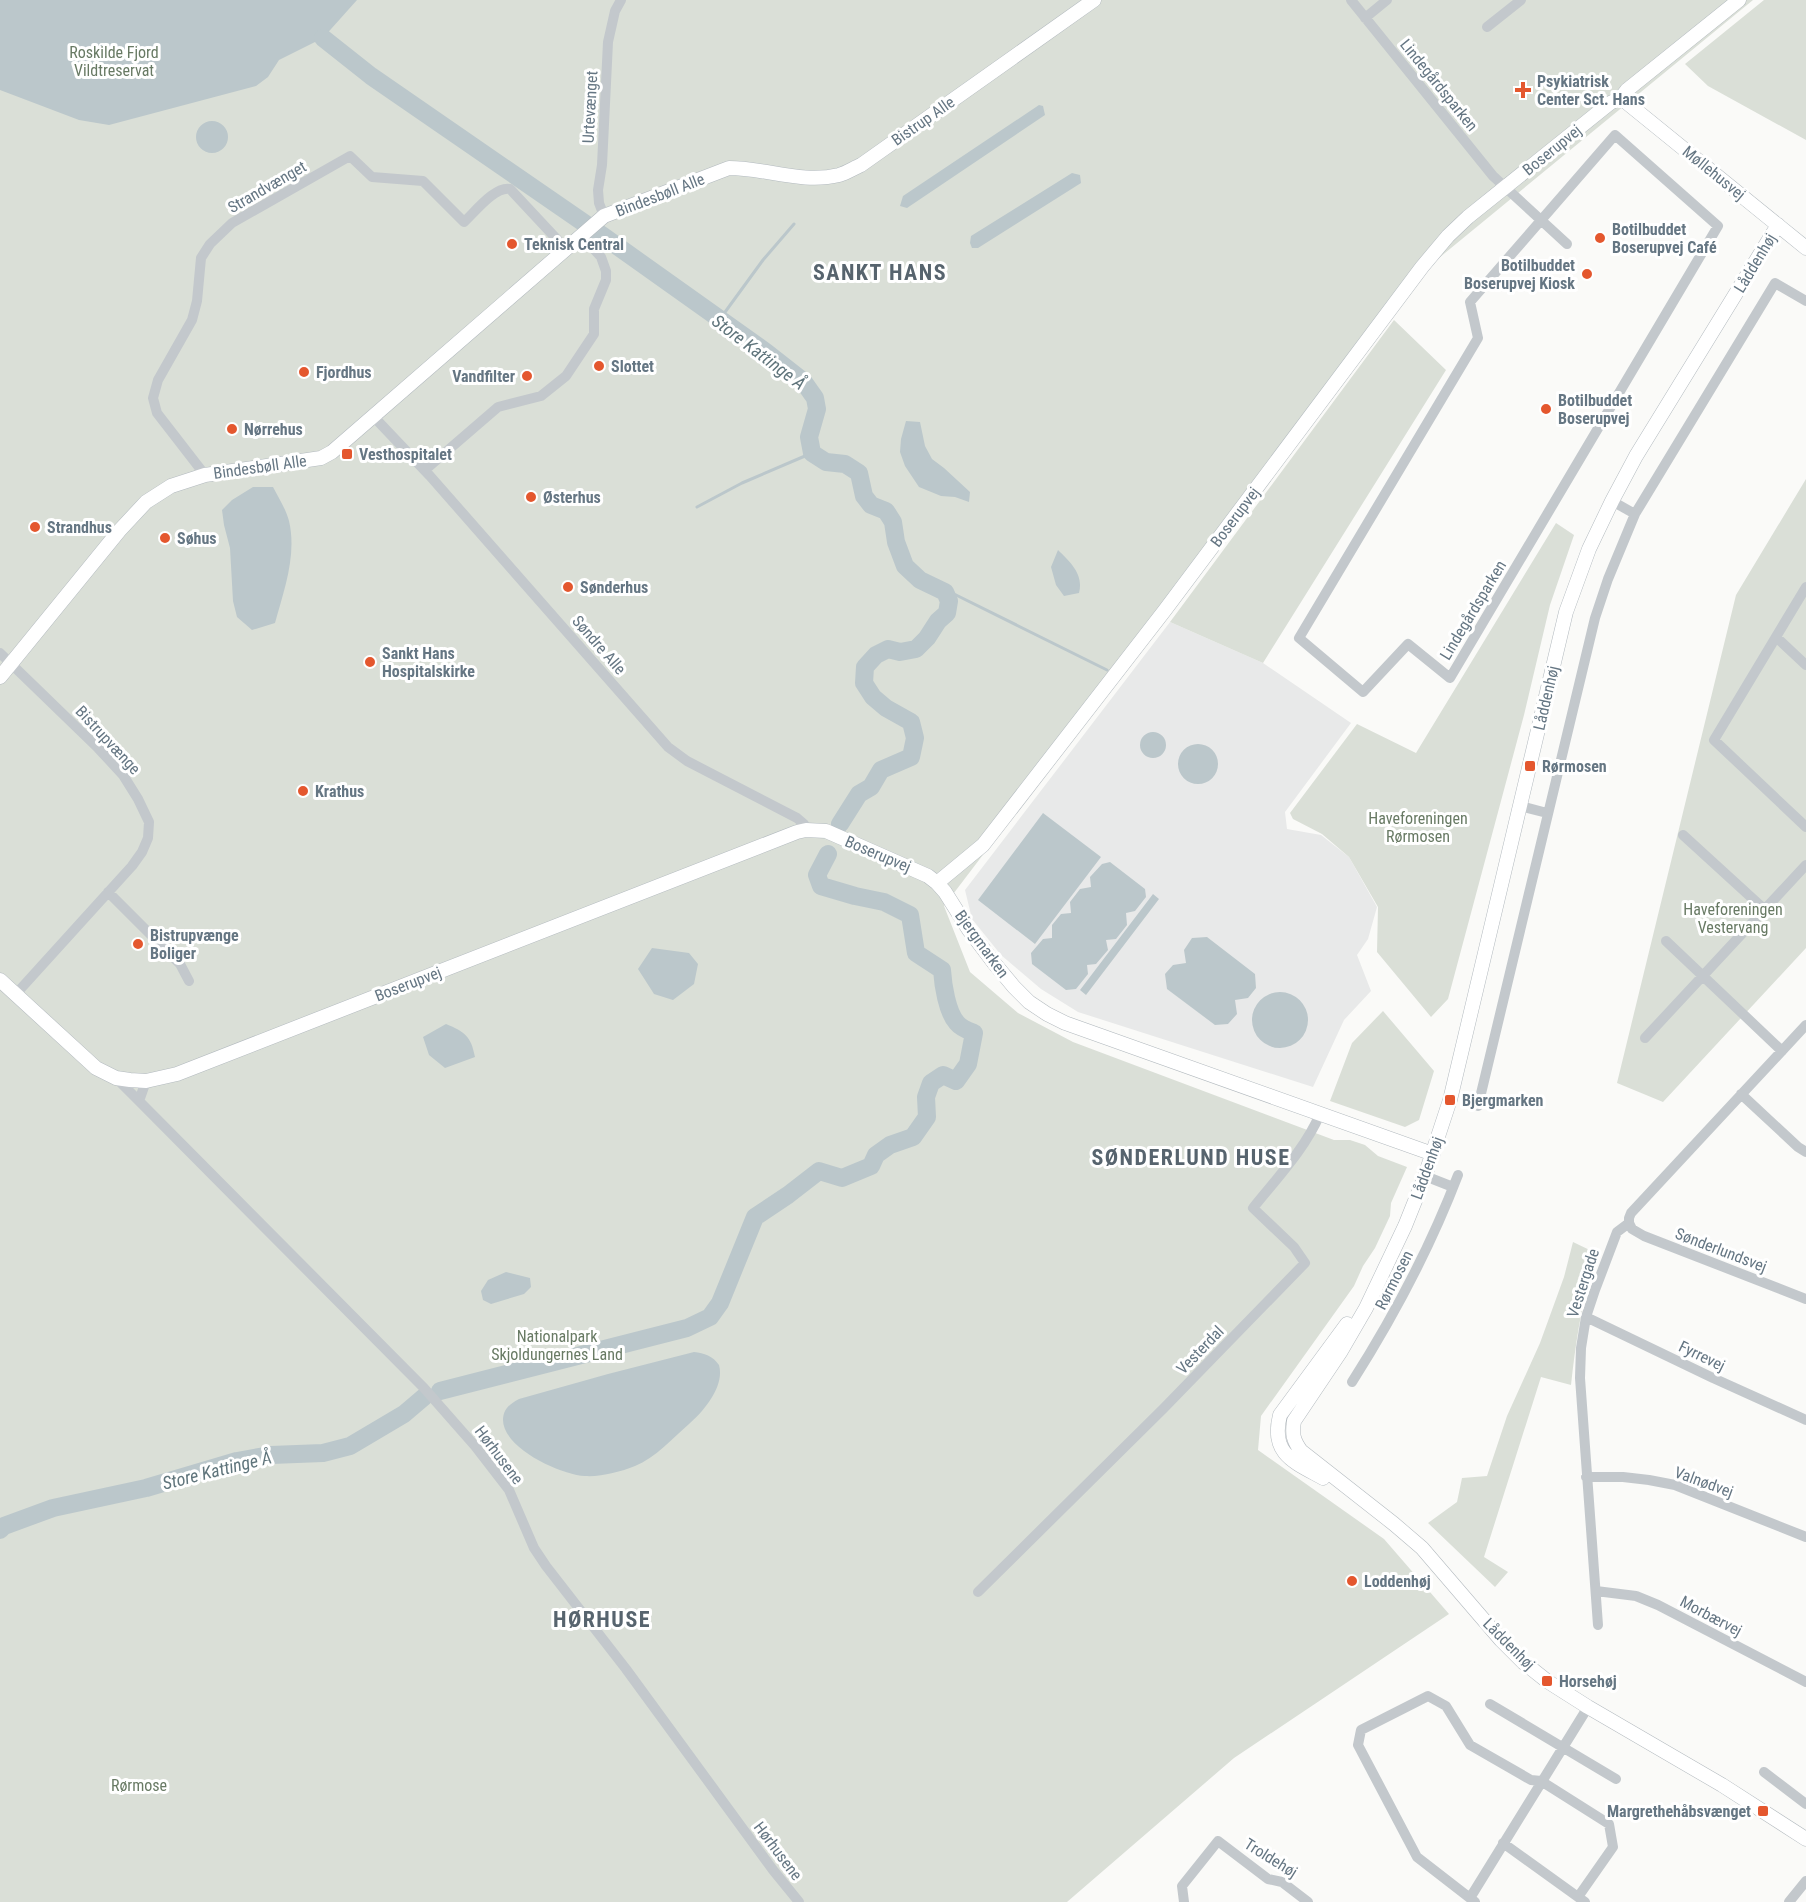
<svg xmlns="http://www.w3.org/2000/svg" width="1806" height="1902" viewBox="0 0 1806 1902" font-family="'Roboto Condensed',sans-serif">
	<rect width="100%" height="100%" fill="#fafaf8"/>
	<path fill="#e8e9e9" d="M1170 622 1263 663 1351 723 1285 812 1287 829 1321 835 1349 857 1377 907 1368 939 1357 955 1371 991 1344 1020 1313 1087 1078 1012 1041 989 1001 955 972 919 965 890Z"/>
	<path fill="#dadfd7" d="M0 0H1753L1434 262 944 906 970 972 1018 1013 1073 1042 1334 1140H1350L1365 1145 1378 1156 1407 1167 1391 1203 1390 1216 1375 1248 1363 1266 1354 1286 1261 1416 1258 1450 1384 1539 1449 1614 1234 1758 1067 1902H0Z
		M1764 0H1806V140L1708 86 1685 64Z
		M1394 320 1446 370 1263 663 1170 622Z
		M1806 479V948L1663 1102 1617 1083 1736 595Z
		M1556 523 1574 535 1550 605 1524 715 1448 999 1431 1017 1377 952 1378 907 1349 857 1322 834 1293 819 1290 813 1357 724 1416 753Z
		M1383 1011 1434 1071 1419 1120 1405 1127 1330 1101 1352 1043Z
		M1573 1242 1598 1254C1582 1296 1576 1341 1571 1385L1541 1377 1484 1557 1508 1572 1495 1587 1428 1523 1457 1502 1462 1478 1487 1476 1507 1416 1540 1343 1564 1277Z"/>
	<path fill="#bbc7cb" d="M0 0H357L323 38 279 60 268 77 256 86 109 125 79 120 0 90Z
		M1039 105 1043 106 1045 115 907 208 900 206 903 196Z
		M196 137a16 16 0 1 1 32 0a16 16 0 1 1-32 0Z
		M1072 173 1080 175 1081 183 978 248H972L970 243 971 236Z
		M906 421 920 422 925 446 932 459 944 468 970 492 969 502 955 497 941 496 919 487 905 466 900 452 901 439Z
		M253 487H273C278 497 286 509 289 521 297 555 284 590 275 623L252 630 237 617 233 601 230 548 224 525 222 510 232 500Z
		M1058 550C1070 562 1084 574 1079 593L1064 596 1056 585 1051 567Z
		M1140 745a13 13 0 1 1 26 0a13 13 0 1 1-26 0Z
		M1178 764a20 20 0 1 1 40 0a20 20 0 1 1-40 0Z
		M1043 813 1101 857 1035 944 978 900Z
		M1110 862 1145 889 1146 897 1135 911 1126 913 1127 925 1116 939 1106 940 1108 950 1096 964 1087 965 1088 974 1076 989 1066 990 1032 964 1031 953 1043 939 1052 938V925L1061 914 1071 913 1070 902 1080 889 1091 887 1090 877 1102 864Z
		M1153 894 1159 899 1086 995 1080 990Z
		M1207 937 1255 974 1256 988 1248 998 1235 1000 1237 1014 1228 1024 1215 1025 1167 989 1165 974 1173 965 1186 963 1184 950 1192 938Z
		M652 948 689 953 698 964 694 984 673 1000 654 994 638 969Z
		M1252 1020a28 28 0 1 1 56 0a28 28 0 1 1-56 0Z
		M446 1024C465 1032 471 1036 475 1057L445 1068 429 1055 423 1037Z
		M506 1272 530 1278 531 1287 524 1294 491 1304 483 1300 481 1291 488 1280Z
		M694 1352C704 1353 713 1356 719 1365 725 1386 704 1411 689 1424 673 1438 655 1458 635 1466 620 1472 601 1477 585 1476 561 1475 502 1448 503 1419 504 1408 510 1404 519 1399L608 1374Z"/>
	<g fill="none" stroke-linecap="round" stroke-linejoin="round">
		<path stroke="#bbc7cb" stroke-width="3" d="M720 319 763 260 794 224
			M697 507 742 483 812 453
			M945 592 956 595 1107 670"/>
		<path stroke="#bbc7cb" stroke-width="18" d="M323 38 371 76 603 236 766 352 803 381 815 398 817 409 809 437 812 453 826 462 845 464 859 473 864 496 871 505 886 511 893 522 896 542 905 566 920 580 945 592 949 601 947 613 938 621 927 638 916 649 900 652 888 649 876 655 865 667 864 683 873 697 886 708 911 722 915 738 911 757 881 770 871 787 859 794 840 824
			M440 1391 687 1328 710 1317 720 1303 755 1217 788 1195 819 1171 842 1178 871 1166 876 1155 890 1145 913 1137 927 1117 926 1097 931 1083 943 1075 956 1081 968 1064 974 1033C969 1031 961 1028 957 1023 947 1012 943 985 942 970L916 953 910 915 884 902 855 896 821 886 817 875 828 854
			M0 1530 4 1526 53 1508 146 1488 237 1461 271 1455 323 1453 350 1446 404 1414 424 1397"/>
		<g stroke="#b3babf" stroke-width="15">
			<path id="secondary" d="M1621 98 1806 248
				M1778 225 1636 456 1612 501 1589 549 1566 612 1450 1100 1425 1176 1405 1226 1366 1308 1341 1351 1294 1421C1292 1434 1293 1440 1301 1451L1394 1524 1422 1548 1501 1640 1523 1662 1547 1681 1588 1707 1722 1785 1806 1839
				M0 677 119 531 146 502 171 486 205 475 321 458 332 452 604 216 729 168C766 168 802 184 839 175 846 173 854 168 861 165L1094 0
				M937 883 983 845 1165 610 1422 267 1448 236 1468 217 1610 103 1621 98 1627 90 1739 0
				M0 980 96 1068 116 1078 130 1080 146 1081 177 1074 797 832 806 830 826 831 928 876 937 883 945 892 969 930 994 963 1014 987 1029 1002 1047 1014 1065 1023 1433 1154
				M1323 1478C1294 1462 1270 1454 1280 1415L1347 1324"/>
		</g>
		<path stroke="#c3c8cc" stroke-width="10" d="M1351 0 1493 176 1567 244
			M1365 18 1387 0
			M1487 27 1521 0
			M1615 135 1718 226 1450 678 1408 644 1363 692 1299 638 1478 338 1470 302Z
			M604 216 599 203 598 190 602 165 608 42 615 11 621 0
			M373 416 430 476 668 747 687 761 797 818 804 824 806 830
			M425 470 498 407 541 396 566 376 594 334V309L606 280V271L601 257 582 236
			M205 475 157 413 153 398 158 380 192 320 197 301 201 258 210 244 232 223 350 156 372 177 423 181 464 222C475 212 495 186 510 189L566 249
			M1635 514 1775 283 1806 301
			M1806 587 1714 740 1806 827
			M1776 637 1806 665
			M0 653 98 748 123 775 138 799 149 822 148 838 142 852 132 866 15 995
			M1520 806 1547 813
			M1683 835 1764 909
			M108 892 180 964 189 981
			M1666 941 1782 1051
			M1645 1038 1806 865
			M116 1078 139 1101
			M146 1081 139 1101 424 1388 475 1446 509 1490 534 1548 546 1566 626 1669 773 1870 799 1902
			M1741 1094 1798 1147 1806 1152
			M1478 1106 1595 618 1608 579 1635 514 1612 501
			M1425 1176 1453 1187
			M1629 1223 1632 1229 1644 1236 1806 1299
			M1586 1317 1713 1378 1806 1420
			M1352 1382C1394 1316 1430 1248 1458 1175
			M1586 1477H1623L1649 1480 1675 1485 1806 1537
			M1596 1591 1636 1596 1658 1605 1806 1682
			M978 1592 1163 1409 1305 1263 1294 1247 1253 1208C1277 1178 1305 1149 1320 1114
			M1598 1625 1580 1378 1581 1348 1586 1317 1595 1290 1617 1232 1629 1223V1218L1631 1213 1806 1025
			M1490 1704 1616 1779
			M1764 1772 1806 1804
			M1503 1843 1585 1902
			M1470 1898 1588 1707
			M1184 1902 1182 1886 1218 1841 1268 1879 1282 1882 1308 1902
			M1475 1902 1417 1857 1358 1745 1361 1730 1428 1696 1446 1706 1470 1745 1531 1780 1541 1781 1609 1824 1613 1847 1578 1897
			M1789 1902 1806 1881"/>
		<use href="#secondary" stroke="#fff" stroke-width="14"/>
	</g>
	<g fill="#e4572e" stroke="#fff" stroke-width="2">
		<path d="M1520 81h6v6h6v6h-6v6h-6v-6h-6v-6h6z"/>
		<circle cx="1600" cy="238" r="6"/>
		<circle cx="512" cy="244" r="6"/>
		<circle cx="1587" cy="274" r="6"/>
		<circle cx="599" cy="366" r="6"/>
		<circle cx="304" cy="372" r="6"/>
		<circle cx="527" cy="376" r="6"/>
		<circle cx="1546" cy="409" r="6"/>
		<circle cx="232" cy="429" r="6"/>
		<rect x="341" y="448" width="12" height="12" rx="3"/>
		<circle cx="531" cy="497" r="6"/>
		<circle cx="35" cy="527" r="6"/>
		<circle cx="165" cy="538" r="6"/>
		<circle cx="568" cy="587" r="6"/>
		<circle cx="370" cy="662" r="6"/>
		<rect x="1524" y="760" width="12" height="12" rx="3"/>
		<circle cx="303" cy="791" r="6"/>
		<circle cx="138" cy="944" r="6"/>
		<rect x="1444" y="1094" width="12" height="12" rx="3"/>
		<circle cx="1352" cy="1581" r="6"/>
		<rect x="1541" y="1675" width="12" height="12" rx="3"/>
		<rect x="1757" y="1805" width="12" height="12" rx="3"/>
	</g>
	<g text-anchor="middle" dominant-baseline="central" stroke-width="6" stroke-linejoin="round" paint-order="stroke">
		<g font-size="16" fill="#687a64" stroke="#fff">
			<text x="114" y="52">Roskilde Fjord<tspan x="114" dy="18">Vildtreservat</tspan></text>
			<text x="1418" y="818">Haveforeningen<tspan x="1418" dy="18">Rørmosen</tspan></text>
			<text x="1733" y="909">Haveforeningen<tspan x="1733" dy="18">Vestervang</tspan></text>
			<text x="557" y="1336">Nationalpark<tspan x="557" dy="18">Skjoldungernes Land</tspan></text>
			<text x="139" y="1785">Rørmose</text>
		</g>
		<g font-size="16" font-weight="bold" fill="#657683" stroke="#fff" text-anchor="start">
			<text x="1537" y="81">Psykiatrisk<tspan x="1537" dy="18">Center Sct. Hans</tspan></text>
			<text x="1612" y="229">Botilbuddet<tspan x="1612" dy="18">Boserupvej Café</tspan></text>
			<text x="524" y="244">Teknisk Central</text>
			<text x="1575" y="265" text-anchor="end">Botilbuddet<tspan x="1575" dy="18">Boserupvej Kiosk</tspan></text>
			<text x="611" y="366">Slottet</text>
			<text x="316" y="372">Fjordhus</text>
			<text x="515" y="376" text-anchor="end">Vandfilter</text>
			<text x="1558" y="400">Botilbuddet<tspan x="1558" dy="18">Boserupvej</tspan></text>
			<text x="244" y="429">Nørrehus</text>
			<text x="359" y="454">Vesthospitalet</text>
			<text x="543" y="497">Østerhus</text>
			<text x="47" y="527">Strandhus</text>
			<text x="177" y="538">Søhus</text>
			<text x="580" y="587">Sønderhus</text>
			<text x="382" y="653">Sankt Hans<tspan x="382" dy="18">Hospitalskirke</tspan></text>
			<text x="1542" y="766">Rørmosen</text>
			<text x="315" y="791">Krathus</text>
			<text x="150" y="935">Bistrupvænge<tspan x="150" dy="18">Boliger</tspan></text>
			<text x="1462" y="1100">Bjergmarken</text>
			<text x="1364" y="1581">Loddenhøj</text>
			<text x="1559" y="1681">Horsehøj</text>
			<text x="1751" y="1811" text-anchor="end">Margrethehåbsvænget</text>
		</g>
		<g font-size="16" fill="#657683" stroke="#fff">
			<text transform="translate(1439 85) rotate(51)">Lindegårdsparken</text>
			<text transform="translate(590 107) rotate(-87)">Urtevænget</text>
			<text transform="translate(923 121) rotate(-35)">Bistrup Alle</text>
			<text transform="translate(1552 150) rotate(-39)">Boserupvej</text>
			<text transform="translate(1714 173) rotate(39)">Møllehusvej</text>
			<text transform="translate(267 187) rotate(-30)">Strandvænget</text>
			<text transform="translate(660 195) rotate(-21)">Bindesbøll Alle</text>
			<text transform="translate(1755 263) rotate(-59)">Låddenhøj</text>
			<text transform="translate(260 467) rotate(-8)">Bindesbøll Alle</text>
			<text transform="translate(1235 517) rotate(-53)">Boserupvej</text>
			<text transform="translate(1473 610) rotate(-59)">Lindegårdsparken</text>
			<text transform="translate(599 645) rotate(49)">Søndre Alle</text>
			<text transform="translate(1546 698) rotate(-77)">Låddenhøj</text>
			<text transform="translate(108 740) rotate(47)">Bistrupvænge</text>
			<text transform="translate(878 854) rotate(23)">Boserupvej</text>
			<text transform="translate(982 944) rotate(54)">Bjergmarken</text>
			<text transform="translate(408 984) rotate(-21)">Boserupvej</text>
			<text transform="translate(1427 1168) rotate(-70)">Låddenhøj</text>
			<text transform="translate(1721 1250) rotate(21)">Sønderlundsvej</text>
			<text transform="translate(1394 1280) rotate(-63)">Rørmosen</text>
			<text transform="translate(1583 1283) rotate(-72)">Vestergade</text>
			<text transform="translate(1200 1350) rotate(-46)">Vesterdal</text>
			<text transform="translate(1702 1356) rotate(26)">Fyrrevej</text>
			<text transform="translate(499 1455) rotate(53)">Hørhusene</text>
			<text transform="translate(1704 1482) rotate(20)">Valnødvej</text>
			<text transform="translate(1711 1616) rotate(28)">Morbærvej</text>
			<text transform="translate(1509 1644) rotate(45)">Låddenhøj</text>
			<text transform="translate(778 1851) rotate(53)">Hørhusene</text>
			<text transform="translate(1271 1858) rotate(32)">Troldehøj</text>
		</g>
		<g font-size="18" font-style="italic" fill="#60757c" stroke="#fff">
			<text transform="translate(759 352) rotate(37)">Store Kattinge Å</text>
			<text transform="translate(217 1470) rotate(-14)">Store Kattinge Å</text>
		</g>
		<g font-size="22" font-weight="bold" letter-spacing="1.5" fill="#57646e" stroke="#fff">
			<text x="880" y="272">SANKT HANS</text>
			<text x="1191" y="1157">SØNDERLUND HUSE</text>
			<text x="602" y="1619">HØRHUSE</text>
		</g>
	</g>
</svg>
